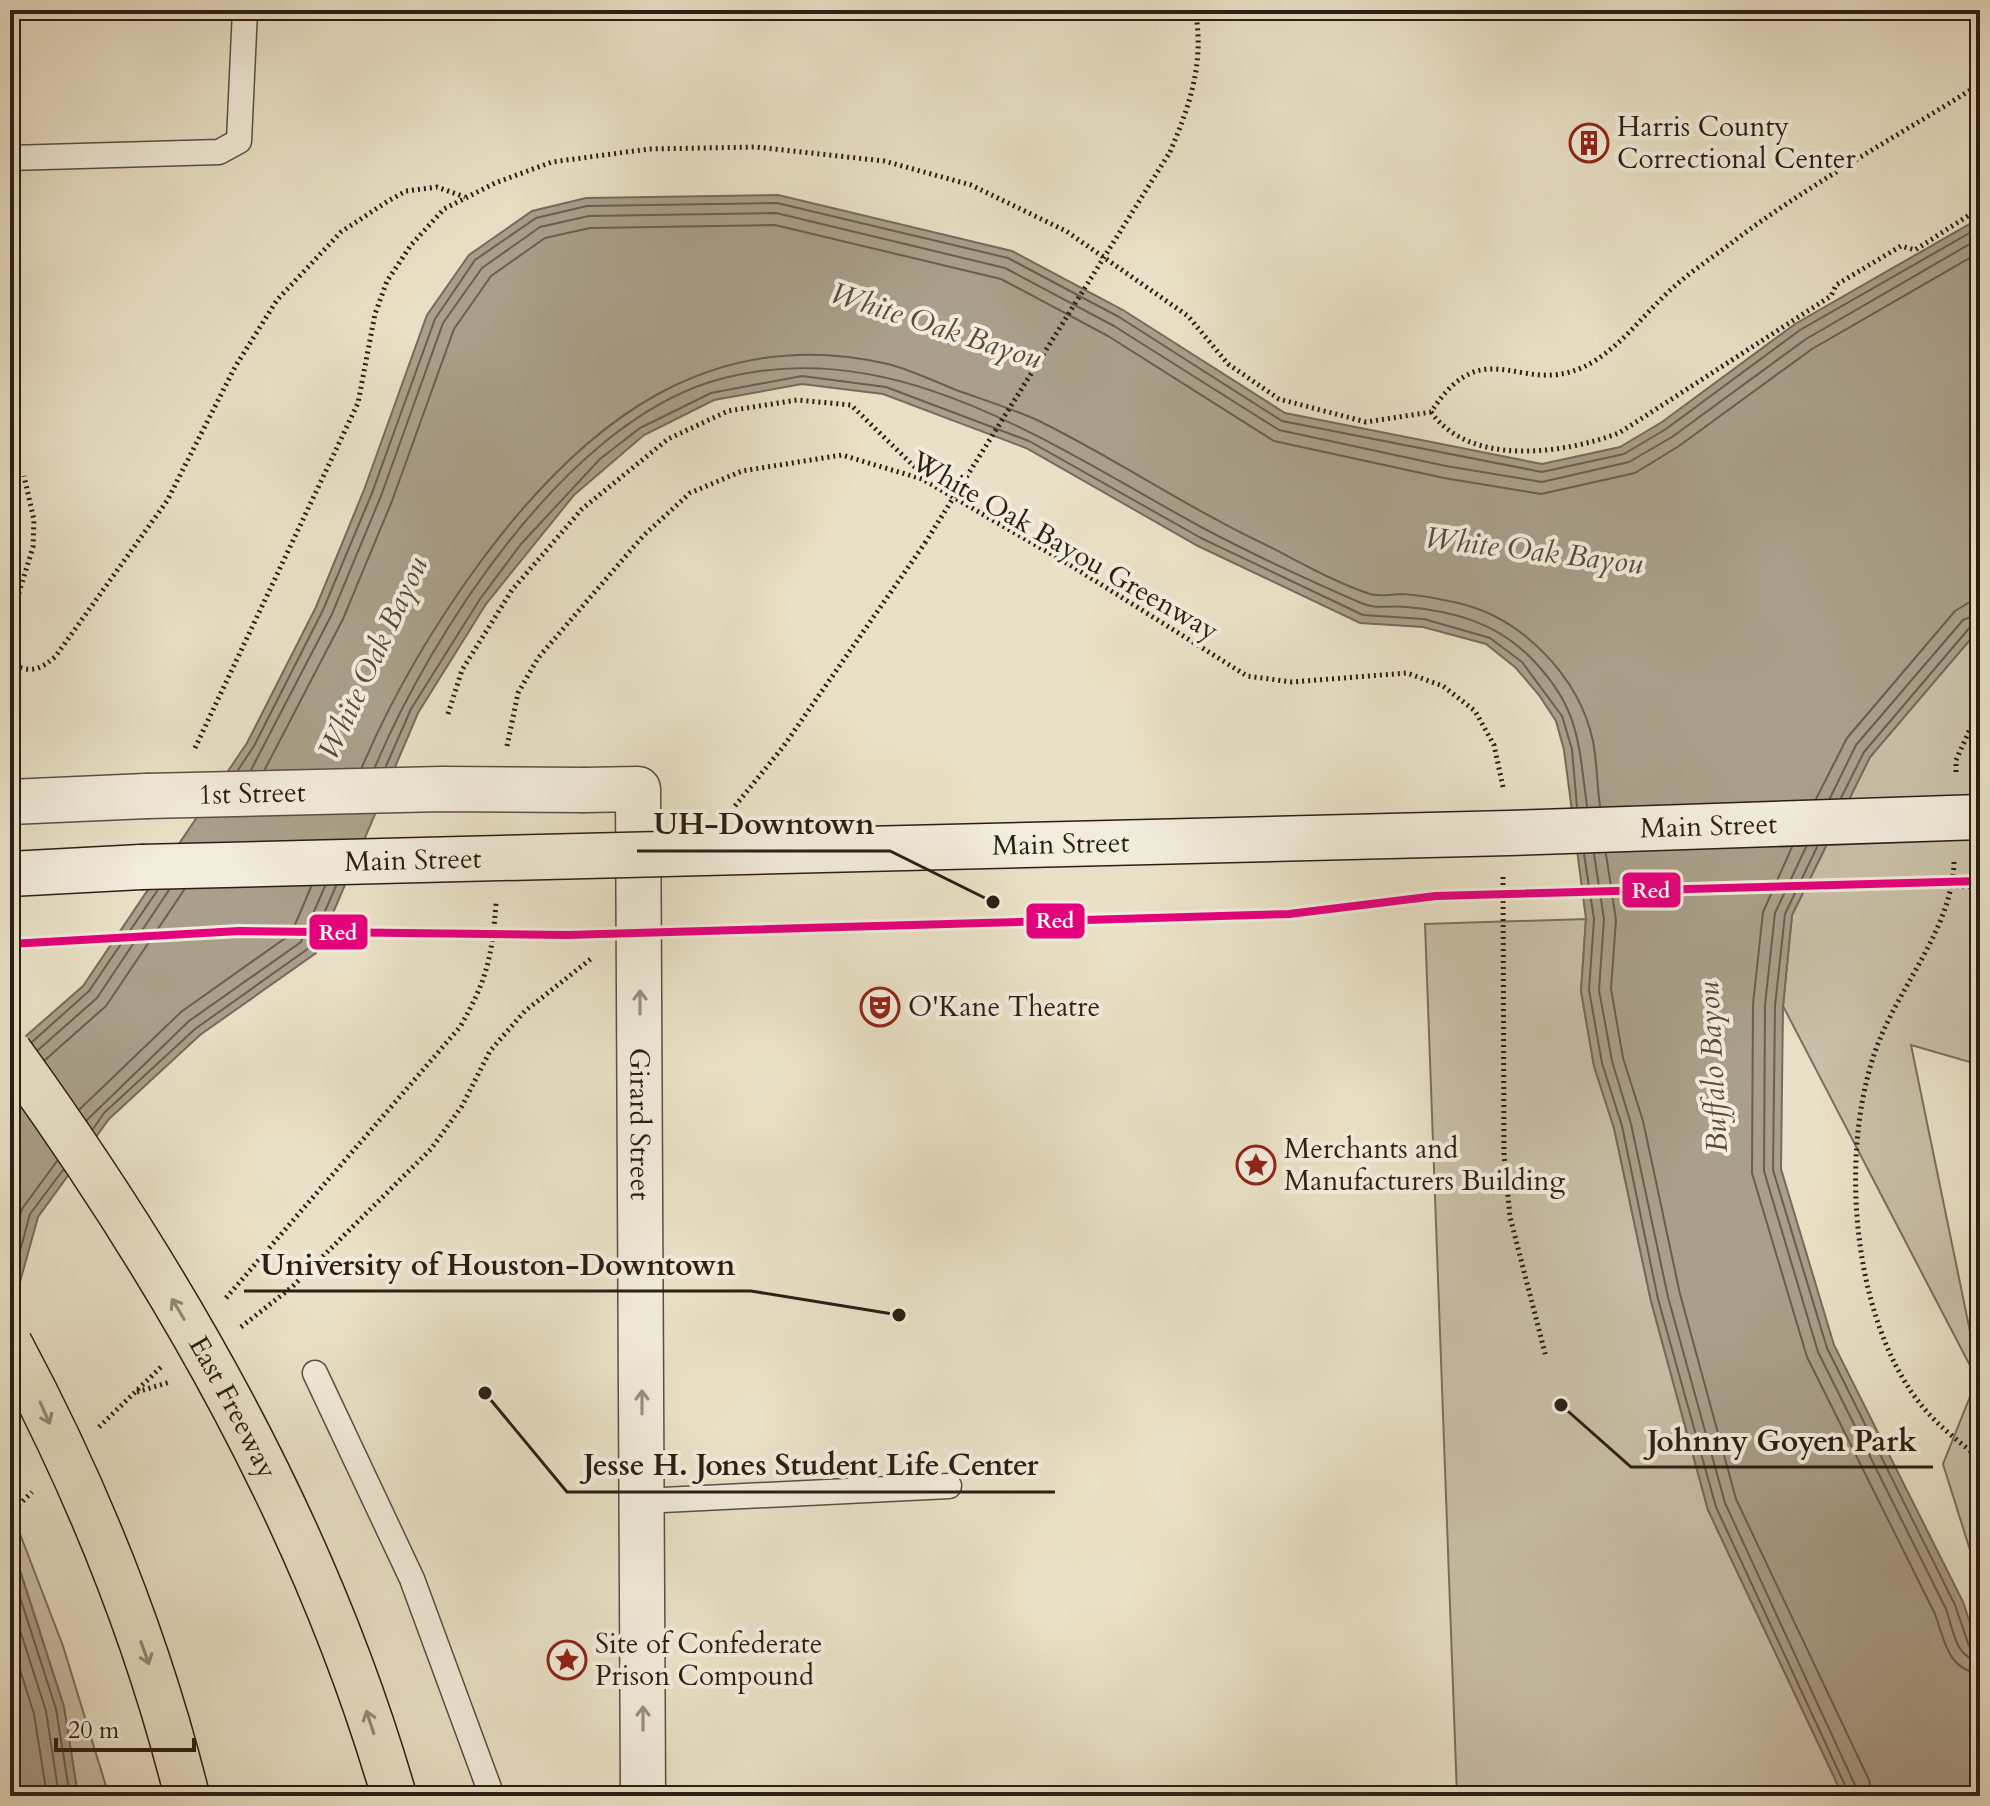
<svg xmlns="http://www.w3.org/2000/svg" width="1990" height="1806" viewBox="0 0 1990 1806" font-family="Cardo,serif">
	<rect width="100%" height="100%" fill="#e9e1c7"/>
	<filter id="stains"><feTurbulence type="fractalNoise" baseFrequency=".0025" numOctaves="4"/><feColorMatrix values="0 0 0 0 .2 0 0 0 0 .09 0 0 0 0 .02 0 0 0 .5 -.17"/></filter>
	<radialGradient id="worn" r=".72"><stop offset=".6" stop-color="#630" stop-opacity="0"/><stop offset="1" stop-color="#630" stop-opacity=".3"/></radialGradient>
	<path fill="#c9c0a9" stroke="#7b6f5f" stroke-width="2" d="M1980 628V1065L1911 1045 1980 1380V1582L1943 1464 1977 1379 1783 1006 1792 915 1870 757Z
		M1586 919 1581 991 1594 1066 1614 1128 1651 1301 1708 1510 1843 1796H1457L1425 924Z
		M20 1534 63 1646 109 1796H78L64 1707 11 1542Z"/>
	<path fill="#a99f8a" stroke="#776b5b" stroke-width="2" d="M778 195 1012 251 1123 310 1285 413 1542 464 1620 447 1662 422 1795 324 1980 218V628L1870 757 1792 915 1783 1006 1781 1169 1834 1345 1963 1602 1980 1653V1796H1843L1708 1510 1651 1301 1614 1128 1594 1066 1581 991 1586 919 1564 750 1556 721 1539 695 1516 668 1486 644 1423 627 1360 623 1198 546 1026 448 883 394 802 384 714 400 644 435 574 495 486 604 418 713 316 953 200 1035 109 1119 38 1217 10 1318V1050L83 986 247 743 316 607 364 490 427 315 469 255 532 211 586 198Z
		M10 1540 64 1707 78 1796H10Z"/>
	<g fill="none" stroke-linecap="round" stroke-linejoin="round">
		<path stroke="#6b5e50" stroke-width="2" d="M386 766 411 709 480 599 521 544 600 459 640 428 711 393 802 376 886 387 1029 441 1201 538 1363 615 1424 619 1490 638 1522 662 1562 716 1572 749 1577 807
			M362 767C394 692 435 623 484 557 585 422 710 323 888 364 911 370 934 381 956 390 984 400 1013 409 1039 421 1115 458 1184 506 1260 542 1295 559 1333 582 1370 594 1380 597 1392 594 1402 594 1421 595 1440 599 1458 603 1523 618 1579 677 1593 741 1597 762 1597 785 1600 806
			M375 767C432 632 564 428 710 382 890 327 1053 447 1203 528 1254 555 1308 580 1361 603 1376 610 1391 605 1407 607 1453 611 1496 623 1529 656 1580 707 1578 741 1587 806
			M265 769 343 619 392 501 454 329 491 276 545 238 590 228 775 225 1001 279 1108 336 1274 441 1444 478 1541 494 1635 473 1679 446 1812 349 1980 252
			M238 770 254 746 323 610 372 493 435 319 475 260 536 218 587 206 777 203 1008 258 1119 317 1282 421 1542 472 1624 454 1666 429 1800 330 1980 227
			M251 770 332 614 381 496 443 323 482 268 540 227 589 216 776 213 1005 268 1114 326 1279 430 1446 466 1542 482 1629 462 1672 437 1806 339 1980 238
			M1830 798 1856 745 1963 620 1980 613
			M1841 798 1864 752 1971 626 1980 623
			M1816 799 1847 738 1955 611 1968 603 1980 601
			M1792 847 1763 912 1753 1004 1752 1173 1807 1357 1935 1614C1944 1639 1948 1671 1980 1673
			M1806 847 1775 913 1765 1005 1764 1171 1818 1352 1946 1609C1953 1628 1955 1659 1980 1661
			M1817 847 1785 914 1775 1006 1773 1170 1827 1348 1955 1605 1969 1646 1980 1651
			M1584 854 1594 919 1589 990 1602 1063 1622 1126 1658 1299 1716 1507 1850 1796
			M1594 854 1604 919 1599 990 1612 1061 1631 1124 1668 1297 1725 1503 1860 1796
			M1606 854 1616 920 1611 989 1623 1058 1643 1121 1680 1294 1736 1499 1869 1780 1872 1796
			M32 1042 89 991 157 891
			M38 1050 97 998 169 890
			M45 1060 106 1006 184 890
			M80 1109 181 1012 291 934 311 887
			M87 1120 189 1021 301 942 325 886
			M93 1129 104 1113 195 1029 309 948 336 886
			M10 1251 22 1209 57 1161
			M10 1288 30 1214 63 1170
			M10 1566 56 1709 70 1796
			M10 1599 46 1711 59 1796
			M10 1638 34 1714 47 1796"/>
		<g stroke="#5c4f42" stroke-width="27">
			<path id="lane" d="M10 158 219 152 239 141 245 10
				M315 1373 412 1579 492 1796
				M643 1501 949 1486"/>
		</g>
		<g stroke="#5c4f42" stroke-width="47">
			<g id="street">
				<path id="s1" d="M585 790 638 789 643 1796"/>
				<path d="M10 802 146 796"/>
			</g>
		</g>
		<g stroke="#2d1e15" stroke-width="47">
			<path id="secondary" d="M10 874 141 867"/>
		</g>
		<path stroke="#2d1e15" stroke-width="5" stroke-dasharray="2 4" stroke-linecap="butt" d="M1170 152C1190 105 1205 61 1195 10
			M1431 412C1470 467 1563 454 1619 433L1831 296 1836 285 1901 246 1915 250 1980 208
			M10 622 33 547 34 520 24 476
			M10 654 16 666C33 673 42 668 55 657L167 501 235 367 277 300 341 232 388 201 406 191 437 187 465 197
			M448 714 462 670 512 590 582 509 668 439 728 411 797 400 851 405 927 479
			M507 746 518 693 538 658 643 536 690 493 742 471 842 455 922 479 1070 565 1247 676 1292 682 1407 673 1443 686 1475 711 1494 745 1503 787
			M195 748 358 403 375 314 387 281 411 245 444 209 495 183 552 162 649 149 756 147 884 161 971 185 1066 231 1188 316 1228 364 1279 399 1366 422 1431 412C1488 324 1524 406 1596 360 1627 340 1648 309 1676 285 1694 269 1715 256 1734 241 1811 183 1898 136 1980 84
			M1956 772V760L1980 707
			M735 806 783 747 925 543
			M1954 862C1953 923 1905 980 1882 1034 1837 1137 1849 1317 1922 1406 1938 1426 1960 1442 1980 1459
			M1503 877 1504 1155 1510 1217 1546 1357
			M1950 886 1980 887
			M226 1298 460 1027C487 980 492 957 496 903
			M241 1327 292 1287 431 1149 462 1106 490 1051 525 1011 592 958
			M137 1392 170 1382
			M99 1427 161 1367
			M10 1514 32 1492"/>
		<use href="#lane" stroke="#f1ecdb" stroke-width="24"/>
		<use href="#street" stroke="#f1ecdb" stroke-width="44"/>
		<use href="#secondary" stroke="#f1ecdb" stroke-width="44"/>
		<g stroke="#5c4f42" stroke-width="47" stroke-linecap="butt">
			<g id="street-bridge">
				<path id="s2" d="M146 796 442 789 585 790"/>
			</g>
		</g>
		<g stroke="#2d1e15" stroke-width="47" stroke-linecap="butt">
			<g id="secondary-bridge">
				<path id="s3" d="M141 867 1509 833 1980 817"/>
			</g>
		</g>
		<g stroke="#2d1e15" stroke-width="47" stroke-linecap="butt">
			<g id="highway-bridge">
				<path id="s4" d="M10 1052C174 1279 316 1526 394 1796"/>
				<path d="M10 1344C86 1486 148 1639 187 1796"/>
			</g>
		</g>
		<path stroke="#2d1e15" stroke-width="5" stroke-dasharray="2 4" stroke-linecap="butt" d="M925 543 1170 152"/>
		<use href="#street-bridge" stroke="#f1ecdb" stroke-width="44"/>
		<use href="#secondary-bridge" stroke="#f1ecdb" stroke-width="44"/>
		<use href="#highway-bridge" stroke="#e9e1c7" stroke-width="44"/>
		<g stroke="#f1ecdb" stroke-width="14">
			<path id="rail-1" d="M10 944 239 931 567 935 1289 914 1436 896 1980 881"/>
		</g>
		<use href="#rail-1" stroke="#e5007d" stroke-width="8"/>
	</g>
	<defs><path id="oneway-shaft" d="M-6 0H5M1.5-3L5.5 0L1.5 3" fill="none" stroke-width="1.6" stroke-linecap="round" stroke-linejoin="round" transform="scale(2)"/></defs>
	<g stroke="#998f82">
		<use href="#oneway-shaft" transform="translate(640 1002) rotate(-90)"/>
		<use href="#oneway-shaft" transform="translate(642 1402) rotate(-90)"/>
		<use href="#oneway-shaft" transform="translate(643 1718) rotate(-90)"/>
	</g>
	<g stroke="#948977">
		<use href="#oneway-shaft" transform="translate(178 1309) rotate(-121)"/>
		<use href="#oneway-shaft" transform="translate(45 1413) rotate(66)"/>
		<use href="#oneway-shaft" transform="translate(145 1653) rotate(70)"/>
		<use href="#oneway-shaft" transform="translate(370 1722) rotate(-108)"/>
	</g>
	<defs>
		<g id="building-ring" transform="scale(2)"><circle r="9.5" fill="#f1ecdb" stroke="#8f2418" stroke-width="1.5"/><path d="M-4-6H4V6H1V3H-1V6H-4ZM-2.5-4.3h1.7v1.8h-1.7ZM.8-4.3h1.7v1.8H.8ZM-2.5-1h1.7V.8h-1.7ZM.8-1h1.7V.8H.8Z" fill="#8f2418"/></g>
		<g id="theatre-ring" transform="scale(2)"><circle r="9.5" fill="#f1ecdb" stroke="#8f2418" stroke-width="1.5"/><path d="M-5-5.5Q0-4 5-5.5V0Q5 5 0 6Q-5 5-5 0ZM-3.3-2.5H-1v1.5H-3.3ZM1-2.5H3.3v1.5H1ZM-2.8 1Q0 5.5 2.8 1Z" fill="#8f2418"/></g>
		<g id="sight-ring" transform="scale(2)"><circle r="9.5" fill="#f1ecdb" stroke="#8f2418" stroke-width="1.5"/><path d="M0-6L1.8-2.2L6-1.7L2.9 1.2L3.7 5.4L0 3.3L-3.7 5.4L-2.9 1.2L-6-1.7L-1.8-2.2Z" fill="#8f2418"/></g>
	</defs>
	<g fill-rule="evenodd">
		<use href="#building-ring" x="1589" y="143"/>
		<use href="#theatre-ring" x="880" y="1007"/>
		<use href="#sight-ring" x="1256" y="1165"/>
		<use href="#sight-ring" x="567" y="1660"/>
	</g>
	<g text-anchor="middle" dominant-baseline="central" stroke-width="8" stroke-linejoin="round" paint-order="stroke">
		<g font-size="28" fill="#2d1e15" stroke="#f1ecdb" text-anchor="start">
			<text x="1617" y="127">Harris County<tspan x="1617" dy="32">Correctional Center</tspan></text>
			<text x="908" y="1007">O'Kane Theatre</text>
			<text x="1284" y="1149">Merchants and<tspan x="1284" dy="32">Manufacturers Building</tspan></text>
			<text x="595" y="1644">Site of Confederate<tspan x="595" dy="32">Prison Compound</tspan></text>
		</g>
		<g font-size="28" fill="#2d1e15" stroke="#f1ecdb">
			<text transform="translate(1065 546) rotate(30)">White Oak Bayou Greenway</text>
			<text stroke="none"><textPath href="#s2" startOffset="106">1st Street</textPath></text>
			<text stroke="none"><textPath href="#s3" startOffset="1568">Main Street</textPath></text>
			<text stroke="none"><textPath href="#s3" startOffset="920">Main Street</textPath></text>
			<text stroke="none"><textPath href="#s3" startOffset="272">Main Street</textPath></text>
			<text stroke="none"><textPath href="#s1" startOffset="388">Girard Street</textPath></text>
			<text stroke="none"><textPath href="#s4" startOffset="420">East Freeway</textPath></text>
		</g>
		<g font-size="30" font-style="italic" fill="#584b3e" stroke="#f1ecdb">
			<text transform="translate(936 326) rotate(18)">White Oak Bayou</text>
			<text transform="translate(1534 551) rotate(7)">White Oak Bayou</text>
			<text transform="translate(373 658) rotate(-65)">White Oak Bayou</text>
			<text transform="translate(1713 1067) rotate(-93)">Buffalo Bayou</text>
		</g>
	</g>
	<path fill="none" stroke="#2d1e15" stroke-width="3" d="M993 902L890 851H637M899 1315L751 1291H244M1561 1405L1631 1467H1933M485 1393L567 1492H1055"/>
	<g fill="#2d1e15" stroke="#f1ecdb" stroke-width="3">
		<circle cx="993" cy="902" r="8"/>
		<circle cx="899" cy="1315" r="8"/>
		<circle cx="1561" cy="1405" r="8"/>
		<circle cx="485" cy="1393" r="8"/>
	</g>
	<g font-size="30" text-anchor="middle" font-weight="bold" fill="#2d1e15" stroke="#f1ecdb" stroke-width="8" stroke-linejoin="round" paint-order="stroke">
		<text x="764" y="834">UH-Downtown</text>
		<text x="498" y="1275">University of Houston-Downtown</text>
		<text x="1782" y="1451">Johnny Goyen Park</text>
		<text x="811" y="1475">Jesse H. Jones Student Life Center</text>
	</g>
	<g stroke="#f1ecdb" stroke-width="3">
		<rect x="1621" y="871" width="61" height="38" rx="8" fill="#e5007d"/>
		<rect x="1025" y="902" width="61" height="38" rx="8" fill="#e5007d"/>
		<rect x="308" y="913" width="61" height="38" rx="8" fill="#e5007d"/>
	</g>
	<g font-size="22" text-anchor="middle" font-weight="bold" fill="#fff">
		<text x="1651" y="898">Red</text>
		<text x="1055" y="928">Red</text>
		<text x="338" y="940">Red</text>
	</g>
	<rect width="1990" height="1806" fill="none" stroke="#e9e1c7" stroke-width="40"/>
	<rect x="12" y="12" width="1966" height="1782" fill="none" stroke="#2d1e15" stroke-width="4"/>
	<rect x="20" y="20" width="1950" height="1766" fill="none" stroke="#2d1e15" stroke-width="2"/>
	<path d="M56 1738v12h138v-12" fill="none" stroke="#2d1e15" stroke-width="4"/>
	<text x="68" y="1738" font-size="24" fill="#2d1e15" stroke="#f1ecdb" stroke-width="6" paint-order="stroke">20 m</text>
	<rect width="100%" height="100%" filter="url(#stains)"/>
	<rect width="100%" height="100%" fill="url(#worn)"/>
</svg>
